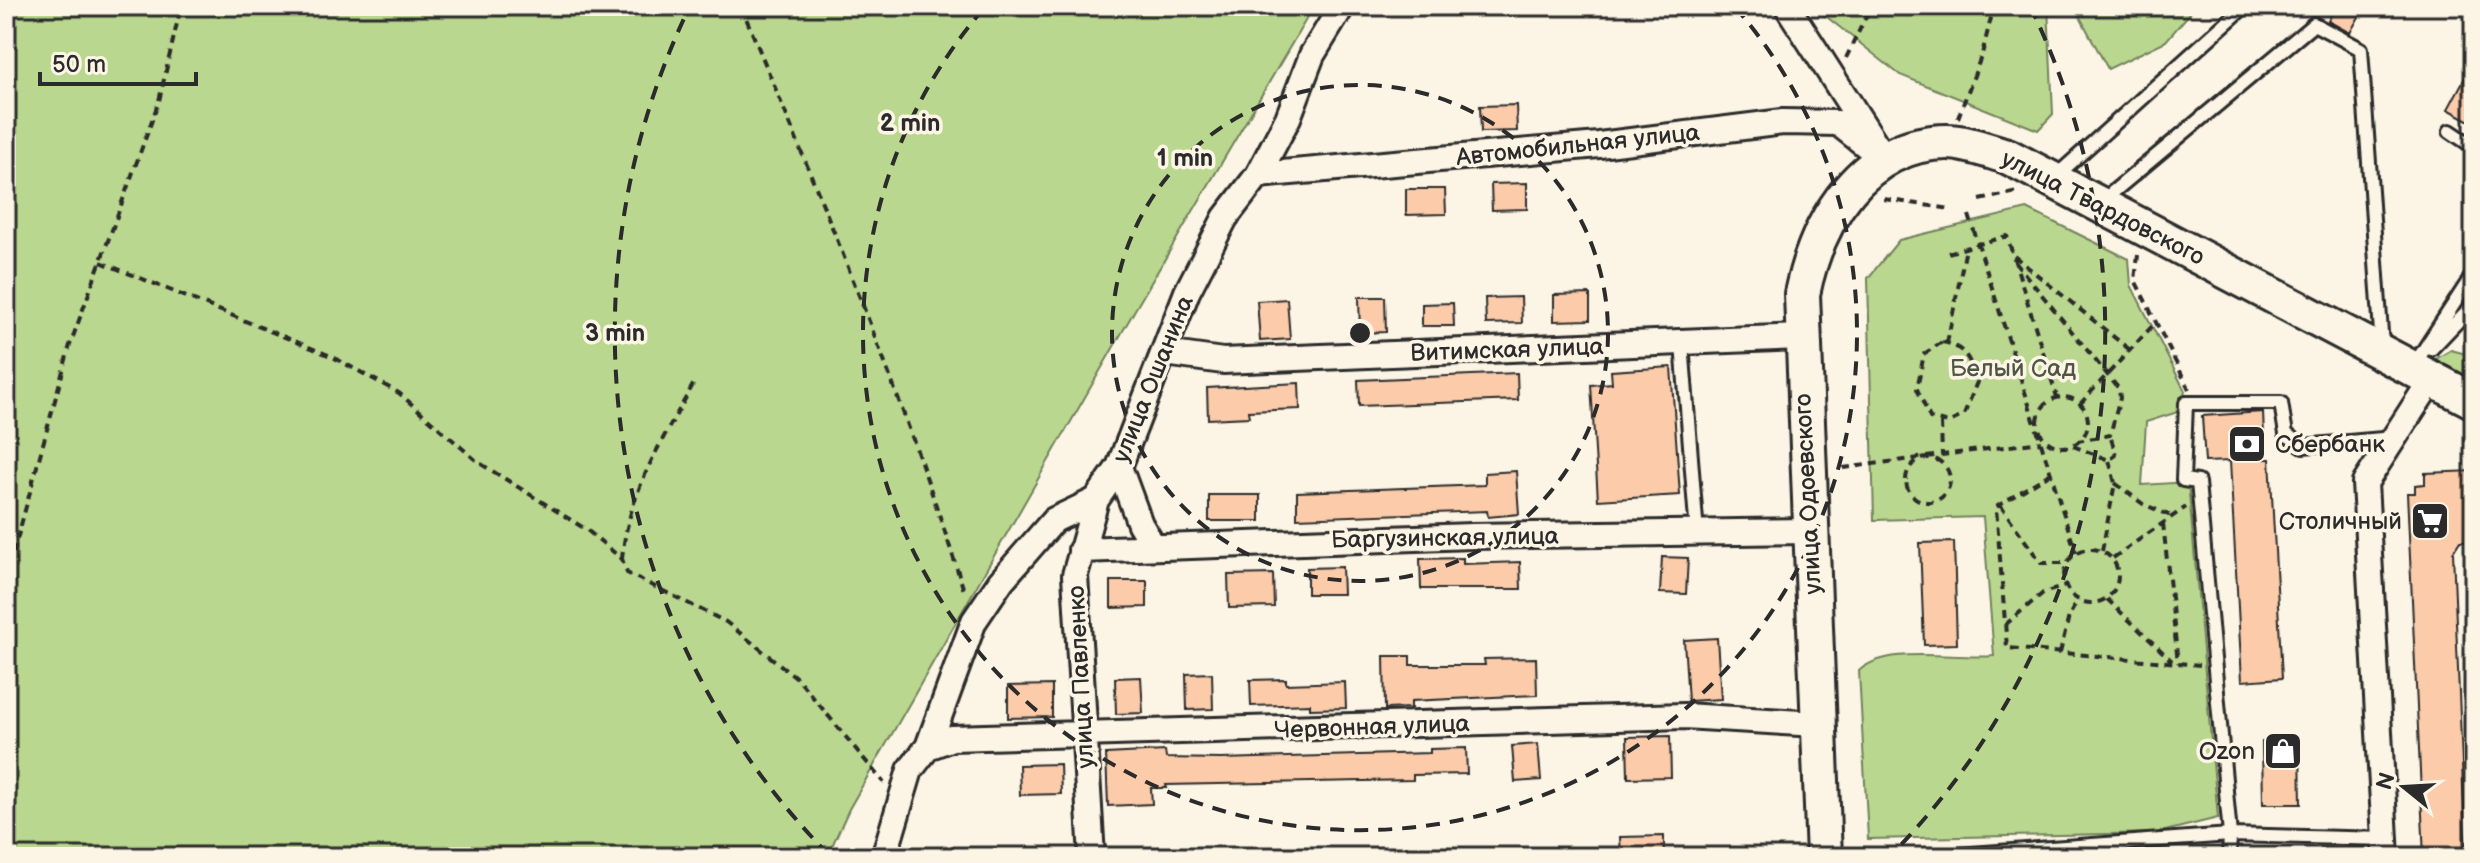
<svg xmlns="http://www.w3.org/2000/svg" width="2480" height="863" viewBox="0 0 2480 863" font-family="'Balsamiq Sans',sans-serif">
	<rect width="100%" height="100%" fill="#fcf5e5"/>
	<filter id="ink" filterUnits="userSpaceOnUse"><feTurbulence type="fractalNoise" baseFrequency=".0125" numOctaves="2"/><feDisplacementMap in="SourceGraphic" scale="16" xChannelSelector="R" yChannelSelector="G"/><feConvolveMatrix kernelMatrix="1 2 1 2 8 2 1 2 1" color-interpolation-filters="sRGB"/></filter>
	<g filter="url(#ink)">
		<path fill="#bad78f" stroke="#72815d" stroke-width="2" d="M6 6H1314L1136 308 849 809 827 857H6Z
			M1813 6H2048L2053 114 2038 130 1900 75Z
			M2074 6H2196L2166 41 2108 69Z
			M2027 209 2129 259 2131 285 2185 391 2181 411 2146 422 2142 485 2188 482 2218 818 2157 833 1868 839 1859 671C1888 644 1955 660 1994 656L1983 517 1874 520 1868 278 1899 240Z
			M2451 350 2474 356V388L2427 364Z"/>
		<path fill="#fbcbaa" stroke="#2b2b2b" stroke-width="2" d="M2336 6H2365L2350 33 2328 21Z
			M2474 61V123L2448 109Z
			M1516 105 1517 131 1481 132 1480 106Z
			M1527 183V209L1492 210 1491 184Z
			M1406 189H1445L1446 214 1406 215Z
			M1590 294V320L1554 321V295Z
			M1359 297H1385L1386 332 1360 333Z
			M1521 297 1522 323 1486 324 1485 298Z
			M1287 299 1290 339 1260 341 1257 301Z
			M1453 303 1454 326H1422V304Z
			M1671 367 1680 495 1598 500 1591 385 1612 383 1611 371Z
			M1517 373 1518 400 1359 406 1358 380Z
			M1299 383 1300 409 1248 411 1249 417 1208 419 1207 388Z
			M2263 412 2265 459H2270L2282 678 2242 681 2230 461 2205 462 2202 416Z
			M1516 471 1519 514 1488 517 1487 511 1297 518V492L1485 485V473Z
			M2474 471V541H2460L2453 552 2466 857H2424L2407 493H2415V485L2425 484V473Z
			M1209 495H1260V521H1209Z
			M1954 542 1957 644 1924 645 1920 543Z
			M1662 557 1688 558 1686 594 1660 593Z
			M1463 558V564L1520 562 1521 589H1421L1420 559Z
			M1342 567 1343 594H1307V568Z
			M1273 574 1274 607 1229 608 1228 575Z
			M1111 581H1147V607L1111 608Z
			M1717 638 1721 699 1688 701 1684 640Z
			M1384 656H1410V665H1485L1484 659 1536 658 1537 695 1411 701V708L1385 709Z
			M1212 673 1213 709 1187 710 1186 674Z
			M1141 677 1143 713 1116 714 1115 678Z
			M1286 679V684L1345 682 1346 708 1310 709V704L1251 706 1250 680Z
			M1052 685V717L1008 718V686Z
			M1670 736 1671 777 1628 778 1627 737Z
			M2262 742H2300L2301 804H2263Z
			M1538 744 1541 780 1515 782 1512 746Z
			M1466 748 1467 774 1413 775V780L1166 785 1167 788H1151L1152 804 1108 806 1106 754 1165 751 1166 758 1221 759 1430 753V749Z
			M1060 764 1061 794 1020 795 1019 765Z
			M1664 836V857H1621L1620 837Z"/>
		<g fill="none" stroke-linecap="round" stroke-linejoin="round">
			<g stroke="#2b2b2b" stroke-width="18">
				<path id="lane" d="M2450 131 2474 147
					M2055 177 2245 6
					M2101 202 2314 24 2361 49 2382 347
					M1682 344 1697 534
					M2431 349 2474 304
					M2414 365 2474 273
					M1929 857 2230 835 2198 482 2183 480 2186 403H2281L2286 434 2303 446 2394 438
					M2229 857 2230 835 2385 839"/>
			</g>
			<g stroke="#2b2b2b" stroke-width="30">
				<path id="street" d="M1787 6 1876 145
					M1258 175 1599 145 1783 122 1838 123 1885 160
					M1165 353 1223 361 1801 337
					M1119 467 1140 524 1153 546
					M1081 550 1472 536 1810 531
					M928 747 952 738 1684 716 1817 724
					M884 857 910 770 928 747 974 621 1001 581 1054 520 1096 500 1119 467 1187 292 1225 218 1258 175 1288 118 1312 55 1342 6
					M1092 857 1075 575 1096 500
					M2386 857 2365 483 2432 379"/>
			</g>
			<g stroke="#2b2b2b" stroke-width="40">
				<path id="secondary" d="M1824 857 1802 294C1817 220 1863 143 1947 142 1966 142 1989 151 2007 156L2474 401"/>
			</g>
			<path stroke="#2b2b2b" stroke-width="4" stroke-dasharray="8 6" stroke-linecap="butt" d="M741 6C822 200 902 393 965 594
				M1846 58 1871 6
				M1958 118 1982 54 1994 6
				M1884 199 1951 209
				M1980 200 2017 192
				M1969 215 2076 553
				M1948 253 2007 236 2057 397
				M2138 255 2135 280 2189 389
				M2014 256 2130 350
				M101 262 331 356 399 393 478 462 587 530 622 559 627 573 726 622 797 678 884 783
				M2015 262 2119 389 2120 398 2110 435 2078 441
				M1942 342C1965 346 1971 361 1977 382L1964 415 1948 423 1930 418 1917 389 1924 354Z
				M1947 343 1966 248
				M2038 422a25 25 0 1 1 50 0a25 25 0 1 1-50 0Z
				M2080 404 2156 322
				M1941 423 1942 455
				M2073 446 2109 460 2116 455 2110 435
				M1906 480a22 22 0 1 1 44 0a22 22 0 1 1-44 0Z
				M1843 468 2041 442
				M2051 473 1996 507 2007 648 2200 665
				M2115 483 2143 504 2171 516
				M2000 505 2041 563H2067
				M2163 523 2178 663
				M2064 576a27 27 0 1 1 54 0a27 27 0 1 1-54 0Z
				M2102 551 2115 483 2109 460
				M2113 558 2186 507
				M622 559C628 492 662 441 694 383
				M6 580 70 345 159 101 181 6
				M2107 599 2172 661
				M2005 625 2043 593 2066 586
				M2060 653 2069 616 2078 600"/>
			<use href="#lane" stroke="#fcf5e5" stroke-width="12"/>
			<use href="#street" stroke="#fcf5e5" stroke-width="24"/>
			<use href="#secondary" stroke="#fcf5e5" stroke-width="34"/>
		</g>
	</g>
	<g fill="none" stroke="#2b2b2b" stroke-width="4" stroke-dasharray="14 10">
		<circle cx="1360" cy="333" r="248"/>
		<path d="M1735 7A497 497 0 1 1 985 7"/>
		<path d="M829 855A745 745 0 0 1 690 6M2030 6A745 745 0 0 1 1891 855"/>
	</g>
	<defs>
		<g id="bank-square" transform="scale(2)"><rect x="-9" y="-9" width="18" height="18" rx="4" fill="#2b2b2b" stroke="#fcf5e5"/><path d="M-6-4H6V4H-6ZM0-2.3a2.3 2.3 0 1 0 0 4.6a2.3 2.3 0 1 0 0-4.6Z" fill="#fff"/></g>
		<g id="supermarket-square" transform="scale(2)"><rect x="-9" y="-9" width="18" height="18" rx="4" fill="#2b2b2b" stroke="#fcf5e5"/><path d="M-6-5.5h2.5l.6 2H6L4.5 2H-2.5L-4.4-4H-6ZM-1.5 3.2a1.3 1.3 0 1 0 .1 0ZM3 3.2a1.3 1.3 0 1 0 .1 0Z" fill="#fff"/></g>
		<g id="shop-square" transform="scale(2)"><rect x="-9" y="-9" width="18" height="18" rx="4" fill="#2b2b2b" stroke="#fcf5e5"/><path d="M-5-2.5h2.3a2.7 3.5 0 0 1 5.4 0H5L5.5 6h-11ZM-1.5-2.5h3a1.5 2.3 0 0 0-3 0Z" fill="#fff"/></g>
	</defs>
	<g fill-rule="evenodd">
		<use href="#bank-square" x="2247" y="444"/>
		<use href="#supermarket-square" x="2430" y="521"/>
		<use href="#shop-square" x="2283" y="751"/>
	</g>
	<g text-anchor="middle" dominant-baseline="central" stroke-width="7" stroke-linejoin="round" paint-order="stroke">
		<g font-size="24" fill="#2b2b2b" stroke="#fcf5e5">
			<text transform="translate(1578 145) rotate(-6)">Автомобильная улица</text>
			<text transform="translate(2103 208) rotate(27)">улица Твардовского</text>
			<text transform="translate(1507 350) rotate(-2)">Витимская улица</text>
			<text transform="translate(1153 379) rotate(-68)">улица Ошанина</text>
			<text transform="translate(1808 494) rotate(-93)">улица Одоевского</text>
			<text transform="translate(1445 538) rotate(-1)">Баргузинская улица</text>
			<text transform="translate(1081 677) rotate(-93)">улица Павленко</text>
			<text transform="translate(1372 727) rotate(-2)">Червонная улица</text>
		</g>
		<g font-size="24" fill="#4f5644" stroke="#fcf5e5">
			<text x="2013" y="368">Белый Сад</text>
		</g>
		<g font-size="24" fill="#2b2b2b" stroke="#fcf5e5" text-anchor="end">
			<text x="2275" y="444" text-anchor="start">Сбербанк</text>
			<text x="2402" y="521">Столичный</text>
			<text x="2255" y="751">Ozon</text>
		</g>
	</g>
	<circle cx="1360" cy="333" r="12" fill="#2b2b2b" stroke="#fcf5e5" stroke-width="4"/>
	<g font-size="24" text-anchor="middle" font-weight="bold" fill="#2b2b2b" stroke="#fcf5e5" stroke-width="7" stroke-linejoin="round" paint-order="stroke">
		<text x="910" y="131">2 min</text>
		<text x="1185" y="166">1 min</text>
		<text x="615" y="341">3 min</text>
	</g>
	<rect width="2480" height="863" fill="none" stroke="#fcf5e5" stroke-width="32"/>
	<rect x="16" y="16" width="2448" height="831" fill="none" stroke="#2b2b2b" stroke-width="3" filter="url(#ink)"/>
	<g transform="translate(2404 787) rotate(288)" stroke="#fcf5e5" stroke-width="6" paint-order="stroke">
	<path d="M0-6L14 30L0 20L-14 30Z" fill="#2b2b2b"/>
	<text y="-12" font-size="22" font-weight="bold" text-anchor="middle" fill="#2b2b2b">N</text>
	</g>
	<path d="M40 72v12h156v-12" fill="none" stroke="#2b2b2b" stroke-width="4"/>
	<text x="52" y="72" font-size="24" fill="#2b2b2b" stroke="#fcf5e5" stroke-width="6" paint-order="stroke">50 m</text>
</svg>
